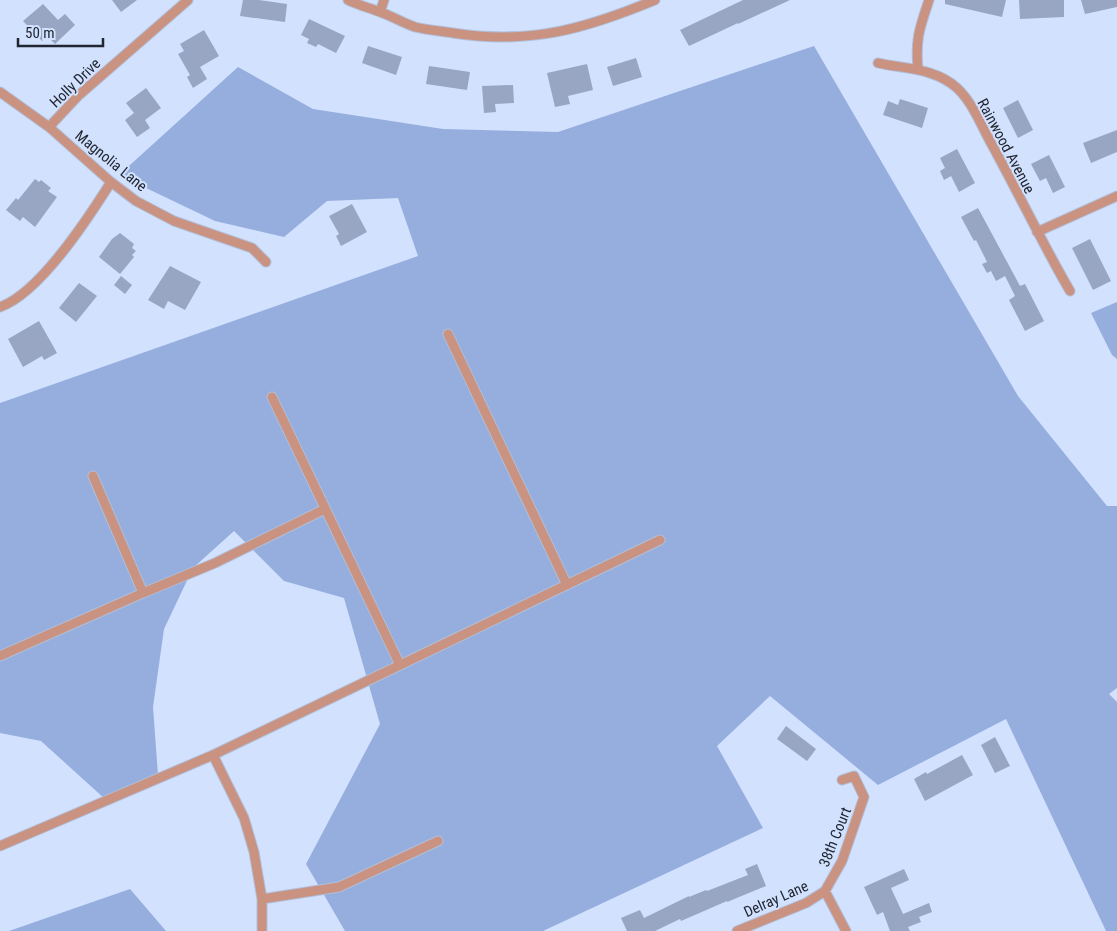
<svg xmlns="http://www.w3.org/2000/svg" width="1117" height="931" viewBox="0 0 1117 931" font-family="'Roboto Condensed',sans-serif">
	<rect width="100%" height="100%" fill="#d1e1fe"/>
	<path fill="#96aede" d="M814 46 1018 396 1107 506H1117V688L1109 694 1117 702V931H1106L1006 719 878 785 770 696 717 746 763 828 543 931H345L306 864 380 724 344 598 284 581 234 531 193 568 164 629 153 707 158 775 105 799 41 741 0 733V403L418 256 398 198 327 201 284 237 215 221 119 175 238 67 313 109 443 129 558 132Z
		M1117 302V359L1112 355 1091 313Z
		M130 889 166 931H9Z"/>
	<path fill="#98a6c3" d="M112 0H137L121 12Z
		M243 0H259L287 4 285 22 240 16Z
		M743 0H790L738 24V23L689 46 680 30Z
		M945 0H1006L1002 17 945 4Z
		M1019 0H1064V17L1020 19Z
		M1081 0H1117V7L1085 14Z
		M43 4 58 20 65 14 75 25 55 44 47 36 42 41 23 21Z
		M309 19 345 36 336 53 318 44 316 47 307 43 309 39 301 35Z
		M204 30 219 56 200 67 207 79 193 88 187 77 190 75 178 54 184 51 180 44Z
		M368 46 402 57 396 75 362 63Z
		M636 58 642 77 613 86 607 67Z
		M587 64 593 90 568 96 570 104 555 107 547 73Z
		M429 66 470 72 467 90 426 84Z
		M513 85 514 103 495 104 496 112 484 113 482 86Z
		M146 88 161 108 145 120 150 128 137 137 125 120 134 113 126 103Z
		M900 99 928 108 922 128 883 115 888 101 898 105Z
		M1018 100 1033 130 1018 138 1003 108Z
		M1117 130V152L1091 163 1083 143Z
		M957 149 975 183 959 192 951 176 944 180 940 171 945 168 940 158Z
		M1049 155 1065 187 1053 193 1046 178 1040 181 1031 164Z
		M35 179 39 182 41 180 51 188 48 191 57 197 35 227 23 217 20 221 6 210 16 198 18 200Z
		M352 204 367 232 341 246 336 236 339 234 329 216Z
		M978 208 1020 286 1025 284 1044 321 1025 331 1009 300 1015 296 1005 276 996 281 991 271 987 273 982 264 987 262 976 240 974 241 961 217Z
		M120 233 134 244 132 248 136 251 132 255 134 257 120 274 99 257 112 239Z
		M1090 239 1111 281 1093 290 1072 248Z
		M170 266 201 282 185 310 168 301 164 309 148 300Z
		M121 276 132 285 125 294 114 285Z
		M79 283 97 296 76 322 59 308Z
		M39 321 57 353 44 360 42 356 23 367 8 339Z
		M786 726 816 749 807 761 777 739Z
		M995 737 1010 766 995 773 981 745Z
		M962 755 973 775 925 801 914 779 926 772 927 774Z
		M757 864 766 886 727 902V901L681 921 680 919 655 931H627L621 918 640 910 644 918 689 896V897L706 890 707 891 748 875 745 869Z
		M904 869 909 880 891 888 903 914 929 903 932 912 919 917 921 922 908 927 910 931H890L883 912 877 915 864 887Z"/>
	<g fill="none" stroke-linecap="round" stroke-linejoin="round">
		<g stroke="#b1bfd9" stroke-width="11">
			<path id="minor" d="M348 0C358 5 370 8 380 12 392 16 403 23 415 27 427 30 440 31 453 33 530 45 585 29 655 0
				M380 12 384 0
				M878 63C905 69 935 68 957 88 973 103 981 125 991 143 1018 192 1042 243 1070 291
				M918 69C915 39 920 27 929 0
				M0 92 49 127 111 182 136 201 174 221 252 248 266 262
				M49 127 79 95 188 0
				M1037 232 1117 196
				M0 307C40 293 89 217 111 182
				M448 334 567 585
				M272 397 400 665
				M143 593 215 563 325 509
				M0 656 143 593 93 476
				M0 846 213 755
				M825 891 846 931
				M262 899 339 887 438 841
				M262 931V899L254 852 244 818 213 755 660 540
				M737 931 806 903 825 891 842 861 864 797 854 776 842 780"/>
		</g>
		<use href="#minor" stroke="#ca9281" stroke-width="9"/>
	</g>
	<g text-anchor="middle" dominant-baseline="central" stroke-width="4" stroke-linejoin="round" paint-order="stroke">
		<g font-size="15" fill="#212631" stroke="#d1e1fe">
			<text transform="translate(75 83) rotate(-44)">Holly Drive</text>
			<text transform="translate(1006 146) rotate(62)">Rainwood Avenue</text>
			<text transform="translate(111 161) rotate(39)">Magnolia Lane</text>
			<text transform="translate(835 837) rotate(-68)">38th Court</text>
			<text transform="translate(776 899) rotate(-24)">Delray Lane</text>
		</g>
	</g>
	<path d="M18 38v8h85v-8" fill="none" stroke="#212631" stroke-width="2.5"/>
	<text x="25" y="38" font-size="15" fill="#212631" stroke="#d1e1fe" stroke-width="4" paint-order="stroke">50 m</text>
</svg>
